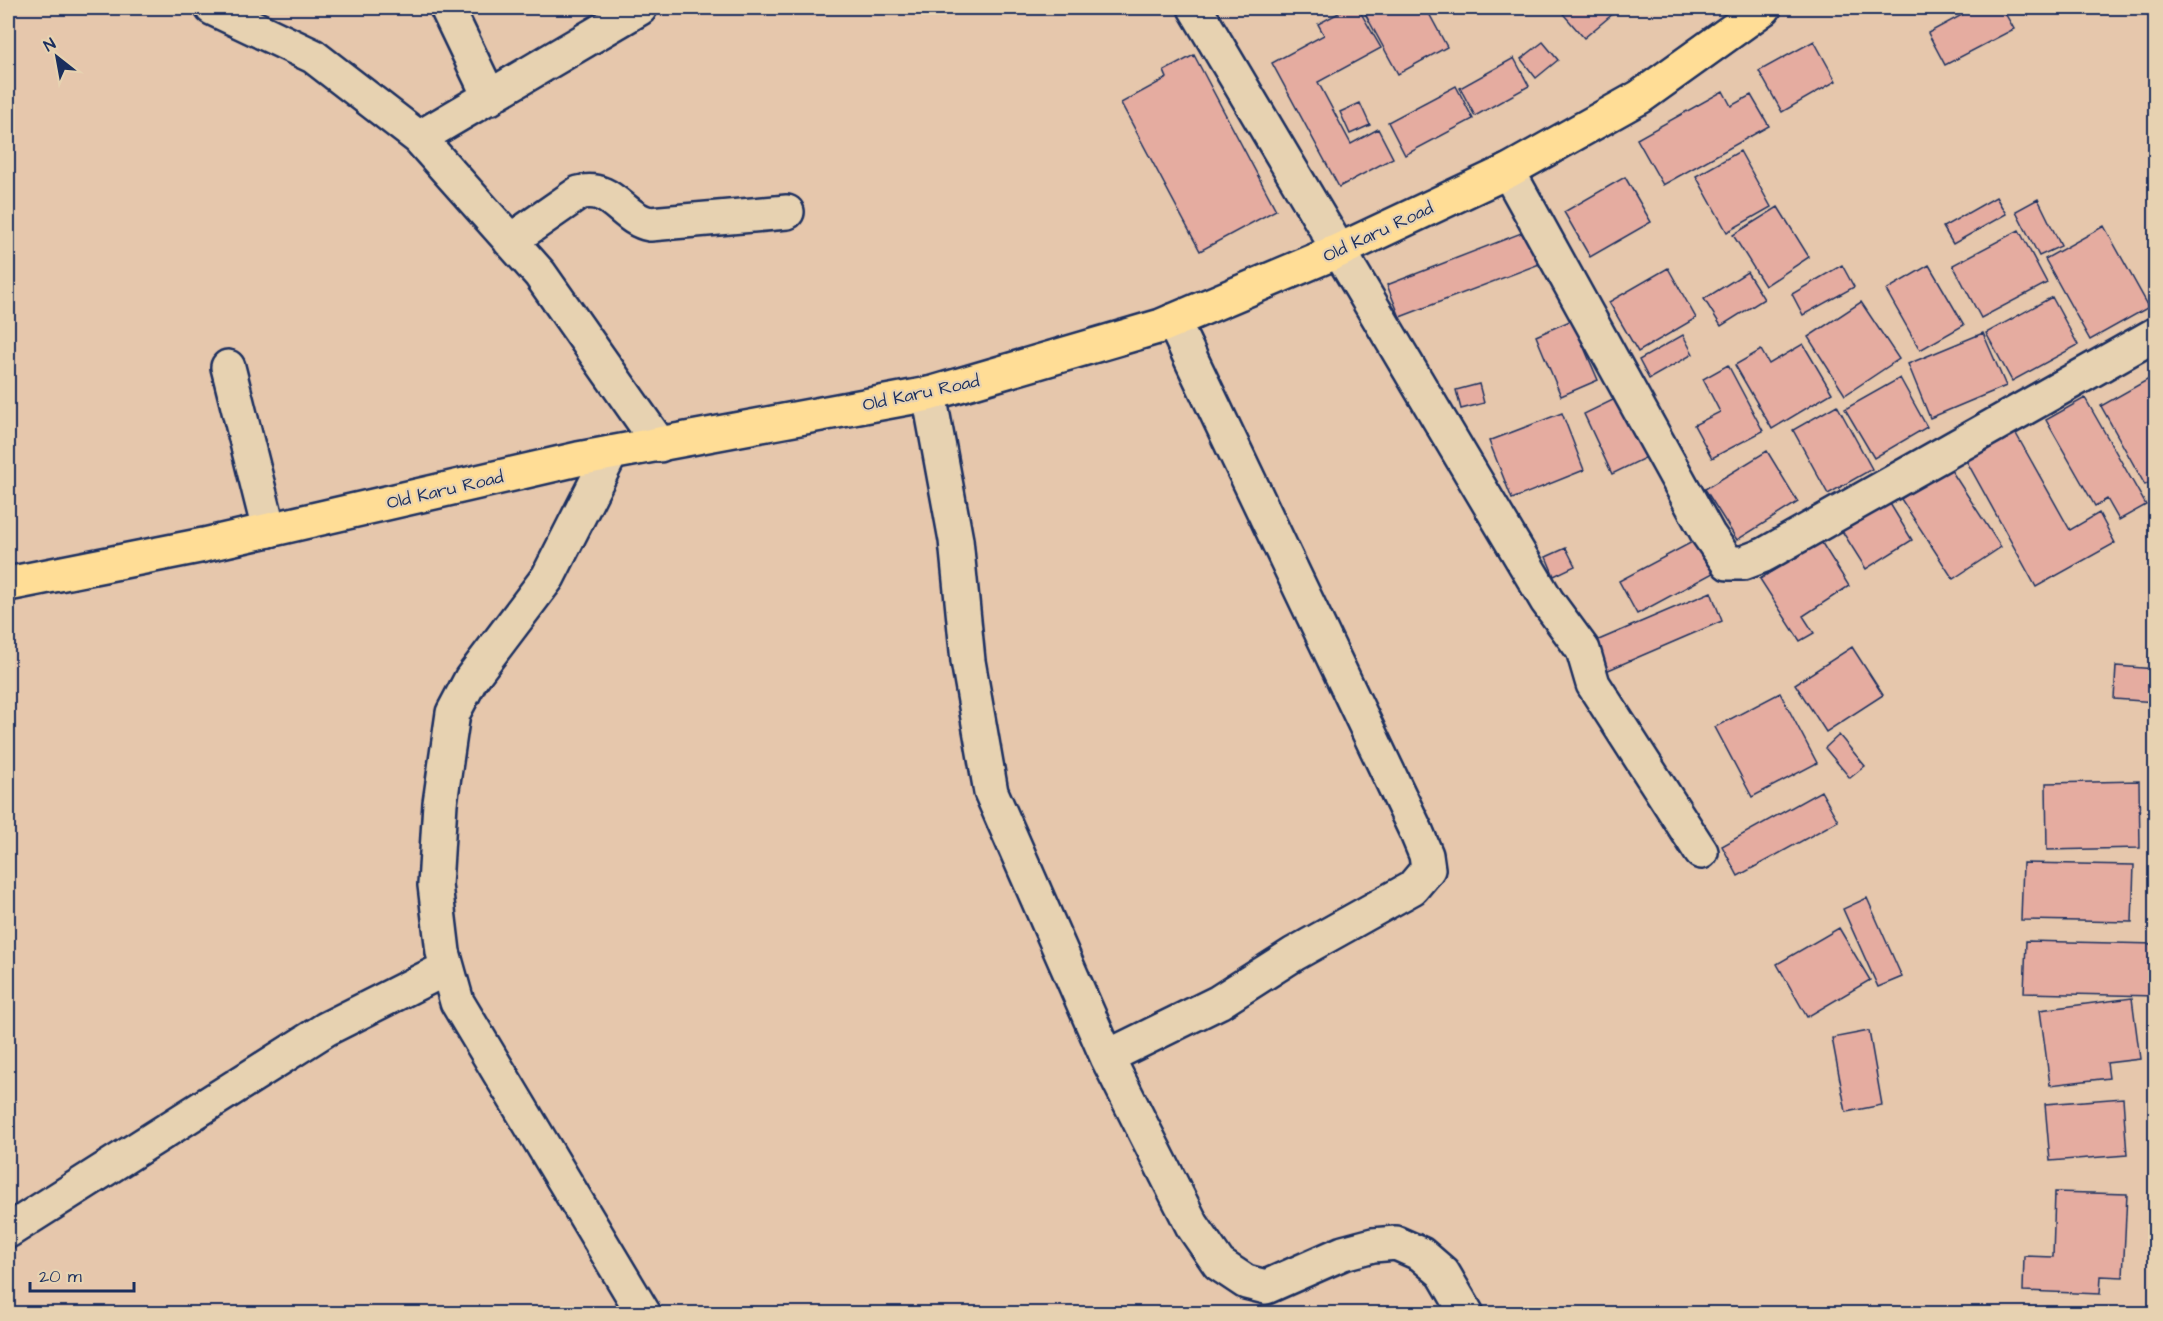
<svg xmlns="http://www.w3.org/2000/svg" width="2163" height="1321" viewBox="0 0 2163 1321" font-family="'Architects Daughter',sans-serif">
	<rect width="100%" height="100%" fill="#e6c7ac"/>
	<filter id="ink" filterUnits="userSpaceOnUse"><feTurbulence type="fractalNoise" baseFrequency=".0167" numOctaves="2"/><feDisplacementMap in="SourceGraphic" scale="12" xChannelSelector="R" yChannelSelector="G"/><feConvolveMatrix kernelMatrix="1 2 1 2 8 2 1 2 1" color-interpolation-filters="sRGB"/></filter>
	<g filter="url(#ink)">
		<path fill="#e5aca0" stroke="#1b2f5e" stroke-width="1.5" d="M1348 8H1358L1381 48 1318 82 1351 144 1378 129 1393 158 1339 187 1272 63 1324 35 1318 24Z
			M1362 8H1426L1447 47 1398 74Z
			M1558 8H1620L1584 38Z
			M1958 8H2002L2014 29 1945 65 1928 33 1962 15Z
			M1814 41 1836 81 1782 112 1759 71Z
			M1543 42 1558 60 1536 78 1521 59Z
			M1194 55 1276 210 1200 251 1121 103 1167 78 1164 71Z
			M1514 58 1529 86 1475 116 1460 88Z
			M1456 86 1473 119 1405 155 1388 122Z
			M1723 91 1731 106 1751 95 1769 126 1663 185 1637 139Z
			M1360 103 1370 125 1350 134 1340 112Z
			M1740 151 1771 207 1727 232 1696 176Z
			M1625 177 1651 222 1590 257 1564 212Z
			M1996 197 2006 214 1953 244 1943 227Z
			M2038 199 2061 246 2039 256 2016 211Z
			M1778 207 1809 257 1765 286 1733 235Z
			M2104 226 2149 307 2090 340 2045 259Z
			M1537 227 1550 260 1400 317 1387 285Z
			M2019 230 2047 283 1981 318 1953 265Z
			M1842 265 1854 287 1803 315 1792 294Z
			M1929 265 1964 325 1920 350 1886 290Z
			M1668 268 1696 318 1638 352 1609 302Z
			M1747 272 1764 299 1721 326 1704 299Z
			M2052 297 2078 345 2012 381 1986 333Z
			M1861 302 1899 359 1845 395 1808 337Z
			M1572 320 1598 380 1561 396 1536 336Z
			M1983 333 2006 386 1930 418 1908 364Z
			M1683 335 1693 354 1649 379 1639 360Z
			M1803 344 1832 393 1772 429 1735 365 1761 350 1769 364Z
			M1728 365 1763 431 1712 458 1694 425 1720 412 1703 379Z
			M2156 375V479L2145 485 2101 406Z
			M1900 378 1927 427 1874 458 1845 409Z
			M1479 384 1484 403 1461 409 1456 390Z
			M1619 397 1647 457 1612 474 1584 414Z
			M2085 398 2146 505 2119 520 2107 499 2095 506 2046 420Z
			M1837 405 1872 469 1828 494 1793 430Z
			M1562 413 1584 470 1512 499 1489 441Z
			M2015 432 2070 530 2099 513 2115 543 2036 587 1966 460Z
			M1767 451 1798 502 1737 540 1705 489Z
			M1949 467 2001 547 1953 579 1901 499Z
			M1889 502 1912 540 1866 569 1842 531Z
			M1696 540 1713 573 1637 614 1619 581Z
			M1820 540 1849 586 1803 616 1814 633 1800 641 1760 579Z
			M1566 548 1575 566 1554 576 1546 557Z
			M1711 592 1722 621 1606 671 1594 642Z
			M1852 647 1883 695 1826 732 1795 684Z
			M2116 666 2156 669V702L2114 699Z
			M1780 693 1817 763 1752 797 1715 727Z
			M1839 735 1865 766 1850 778 1825 748Z
			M2139 781 2140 848 2047 850 2046 783Z
			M1821 791 1838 821 1738 876 1722 846Z
			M2023 863 2134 865 2132 922 2021 920Z
			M1867 898 1902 977 1878 987 1843 909Z
			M1839 928 1870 980 1807 1017 1777 964Z
			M2026 941 2156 944V996L2024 993Z
			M2132 998 2140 1059 2107 1063 2109 1078 2050 1085 2040 1010Z
			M1869 1031 1882 1105 1846 1112 1832 1038Z
			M2123 1098 2127 1155 2050 1161 2045 1104Z
			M2055 1192 2127 1194 2123 1277 2101 1276 2100 1294 2023 1291 2024 1256 2053 1257Z
			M2029 1308 2115 1309V1314H2029Z"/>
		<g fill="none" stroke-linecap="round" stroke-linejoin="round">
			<g stroke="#1b2f5e" stroke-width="38">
				<path id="minor" d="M212 8 313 56 419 138 540 274 660 445
					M447 8 490 98
					M1195 8 1547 601 1583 650 1593 684 1701 852
					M419 138 640 8
					M1508 171 1708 534 1728 563H1743L1764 555 2156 334
					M510 241 579 193C612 184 622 219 650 224L787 212
					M228 367 269 530
					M929 394 956 540 968 661 991 792 1107 1057 1192 1225 1219 1264 1246 1282 1266 1287 1343 1253 1373 1245 1396 1243 1421 1254 1443 1273 1467 1314
					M611 453 548 577 471 679 453 713 440 803 435 885 443 952 457 1002 644 1314
					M1107 1057 1219 1002 1294 954 1412 888 1428 869 1426 855 1416 831 1173 321
					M8 1231 326 1029 447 968"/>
			</g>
			<g stroke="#1b2f5e" stroke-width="38">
				<path id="major" d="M8 584 204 545 578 459 929 394 1161 326 1338 251 1508 171 1640 97 1764 8"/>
			</g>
			<use href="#minor" stroke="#e7d2b1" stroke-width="33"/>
			<use href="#major" stroke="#ffdd96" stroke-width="33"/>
		</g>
	</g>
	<g text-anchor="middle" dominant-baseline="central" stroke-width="4.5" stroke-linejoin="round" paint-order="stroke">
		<g font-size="18" fill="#1b2f5e" stroke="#e7d2b1">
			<text transform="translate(1378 232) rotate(-25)">Old Karu Road</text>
			<text transform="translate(921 393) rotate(-12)">Old Karu Road</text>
			<text transform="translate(445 490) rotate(-13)">Old Karu Road</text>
		</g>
	</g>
	<rect width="2163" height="1321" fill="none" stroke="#e7d2b1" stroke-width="30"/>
	<rect x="15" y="15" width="2133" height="1291" fill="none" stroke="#1b2f5e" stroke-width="2" filter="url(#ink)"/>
	<g transform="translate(57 57) rotate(329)" stroke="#e7d2b1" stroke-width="4.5" paint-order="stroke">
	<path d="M0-4.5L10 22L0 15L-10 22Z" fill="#1b2f5e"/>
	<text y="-9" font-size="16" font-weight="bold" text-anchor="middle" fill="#1b2f5e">N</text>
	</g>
	<path d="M30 1282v9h104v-9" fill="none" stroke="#1b2f5e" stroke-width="3"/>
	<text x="39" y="1282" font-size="18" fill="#1b2f5e" stroke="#e7d2b1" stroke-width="4.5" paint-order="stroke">20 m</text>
</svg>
